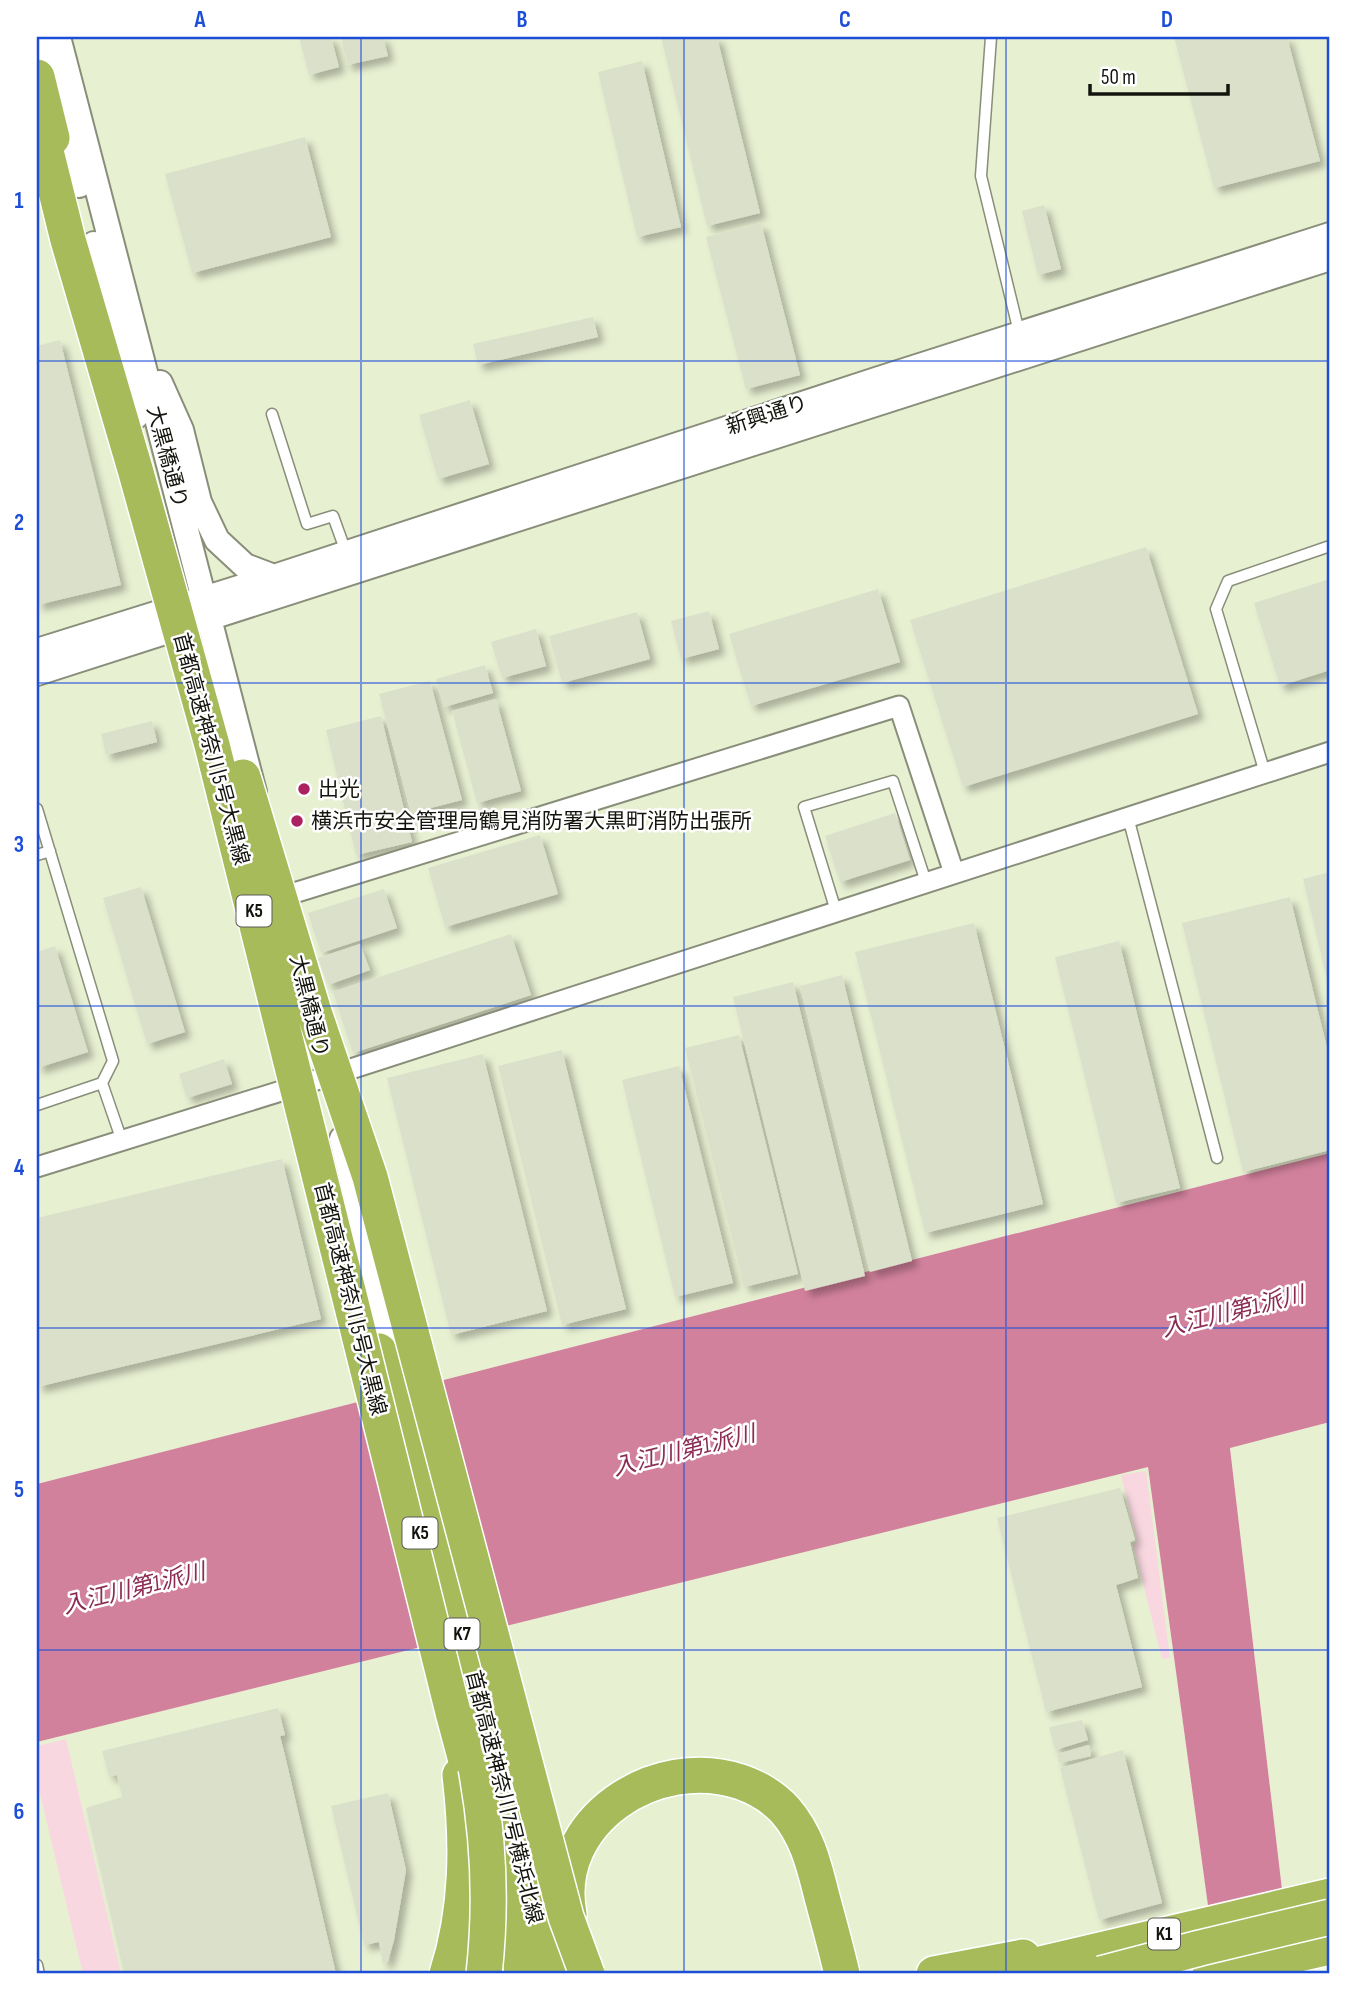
<svg xmlns="http://www.w3.org/2000/svg" width="1367" height="2011" viewBox="0 0 1367 2011" font-family="'Sofia Sans Condensed','Noto Sans JP',sans-serif">
	<defs>
		<filter id="shadow"><feDropShadow dx="6" dy="6" stdDeviation="3.5" flood-color="#0004"/></filter>
	</defs>
	<rect width="100%" height="100%" fill="#f5fce5"/>
	<path fill="#e8f0d2" d="M37 37H1330V1153L37 1484Z
		M1330 1422V1887L1283 1898 1230 1447Z
		M1148 1466 1209 1913 922 1974H37V1742Z"/>
	<path fill="#f8d7e0" d="M1146 1471 1170 1658 1162 1659 1133 1544 1137 1541 1121 1475Z
		M66 1739 121 1974H83L37 1781V1746Z"/>
	<path fill="#d2819c" d="M1330 1153V1422L1230 1448 1283 1898 1209 1913 1148 1467 37 1742V1484Z"/>
	<path fill="#dae0c9" filter="url(#shadow)" d="M299 37H331L339 67 309 75Z
		M341 37H383L388 56 347 65Z
		M661 37H717L760 213 707 226Z
		M1174 37H1287L1320 161 1214 188Z
		M642 61 681 227 637 237 598 72Z
		M305 137 331 237 192 273 165 174Z
		M1044 205 1061 269 1038 275 1022 211Z
		M761 223 800 375 746 389 706 237Z
		M593 317 598 337 478 365 473 344Z
		M60 340 121 585 37 605V346Z
		M470 400 489 464 438 479 419 415Z
		M1146 547 1198 714 963 787 910 620Z
		M1330 579V670L1280 686 1254 603Z
		M878 589 900 662 751 706 729 634Z
		M709 611 719 649 681 659 671 621Z
		M637 612 650 659 562 683 549 636Z
		M536 629 546 666 502 678 491 642Z
		M485 665 493 693 444 707 436 679Z
		M430 681 462 800 411 813 379 694Z
		M496 699 521 791 477 803 452 711Z
		M381 716 412 842 356 855 326 730Z
		M152 721 157 742 106 755 101 734Z
		M895 813 910 860 840 882 825 836Z
		M540 835 558 894 445 927 428 868Z
		M1330 872V987H1329L1303 879Z
		M141 887 185 1032 147 1044 103 898Z
		M384 889 397 928 321 953 308 913Z
		M1290 897 1330 1060V1150L1243 1172 1182 923Z
		M974 923 1043 1204 925 1233 855 952Z
		M511 934 531 995 353 1053 333 992Z
		M1119 941 1180 1188 1116 1203 1055 957Z
		M360 944 370 970 328 985 318 958Z
		M55 946 88 1052 37 1068V952Z
		M842 975 912 1261 870 1272 800 986Z
		M793 982 865 1276 805 1291 733 997Z
		M739 1035 798 1274 744 1287 685 1048Z
		M562 1050 626 1309 562 1325 498 1066Z
		M483 1054 547 1311 451 1335 387 1078Z
		M224 1059 232 1084 187 1098 179 1074Z
		M679 1066 733 1283 675 1297 622 1080Z
		M282 1159 321 1319 37 1387V1218Z
		M1120 1488 1135 1540 1130 1542 1138 1578 1116 1585 1142 1687 1046 1712 997 1518Z
		M278 1708 285 1735 280 1736 286 1760 336 1974H124L86 1808 122 1797 117 1775 109 1776 102 1751Z
		M1082 1720 1088 1740 1055 1750 1049 1727Z
		M1089 1745 1091 1756 1059 1763 1057 1754Z
		M1123 1750 1162 1903 1099 1920 1060 1768Z
		M388 1793 406 1870 394 1940 388 1961 383 1964 379 1942 364 1945 331 1806Z"/>
	<g fill="none" stroke-linecap="round" stroke-linejoin="round">
		<g stroke="#888e79" stroke-width="13">
			<path id="service" d="M991 37 981 176 1019 332
				M272 414 307 524 333 516 346 552
				M1265 773 1216 609 1228 581 1330 546
				M37 809 113 1061 102 1083 122 1141
				M1128 817 1217 1158
				M37 855 50 851
				M836 911 804 807 893 781 926 882
				M37 1105 102 1083
				M37 1965 39 1974"/>
		</g>
		<g stroke="#888e79" stroke-width="23">
			<path id="minor" d="M281 897 899 706 954 873
				M37 1167 326 1077 1330 752"/>
		</g>
		<g stroke="#888e79" stroke-width="28">
			<path id="tertiary" d="M39 37 79 185
				M58 37 254 792
				M94 244 136 416
				M160 383 181 430 199 502 217 540 245 566 274 577
				M37 651 274 577 876 380 1330 235
				M37 673 1330 258
				M342 1139 398 1369"/>
		</g>
		<g stroke="#fff" stroke-width="38">
			<path id="motorway" d="M379 1351 465 1645 549 1974
				M453 1712 477 1802
				M494 1863 523 1974
				M569 1914C551 1821 656 1753 741 1782 758 1788 773 1797 785 1810 807 1835 814 1865 822 1897 829 1923 836 1948 842 1974
				M447 1974C468 1909 468 1842 460 1775
				M934 1974 1023 1957
				M998 1974 1330 1896
				M1210 1974 1330 1947"/>
		</g>
		<use href="#service" stroke="#fff" stroke-width="10"/>
		<use href="#minor" stroke="#fff" stroke-width="19"/>
		<use href="#tertiary" stroke="#fff" stroke-width="24"/>
		<use href="#motorway" stroke="#a7bb5b" stroke-width="35"/>
		<g stroke="#fff" stroke-width="38" stroke-linecap="butt">
			<path id="motorway-bridge" d="M37 77 52 138
				M37 115 68 240 135 469 212 745 453 1712
				M243 777 314 1012 370 1177 566 1917 587 1974
				M476 1768C489 1838 492 1903 484 1974
				M1101 1974 1200 1948 1330 1917"/>
		</g>
		<use href="#motorway-bridge" stroke="#a7bb5b" stroke-width="35"/>
	</g>
	<path fill="none" stroke="#1d4ed8" stroke-width="2" stroke-opacity="0.55" d="M361 37V1974M684 37V1974M1006 37V1974M37 361H1330M37 683H1330M37 1006H1330M37 1328H1330M37 1650H1330"/>
	<g fill="#ac2160" stroke="#fff" stroke-width="2.5">
		<circle cx="304" cy="789" r="7"/>
		<circle cx="297" cy="821" r="7"/>
	</g>
	<g text-anchor="middle" dominant-baseline="central" stroke-width="5" stroke-linejoin="round" paint-order="stroke">
		<g fill="#fff" stroke="#5a5a56" stroke-width="2">
			<rect x="236.5" y="895.5" width="35" height="31" rx="5"/>
			<rect x="402.5" y="1517.5" width="35" height="31" rx="5"/>
			<rect x="444.5" y="1618.5" width="35" height="31" rx="5"/>
			<rect x="1148" y="1918.5" width="32" height="31" rx="5"/>
		</g>
		<g font-size="19" font-weight="bold" fill="#13140d">
			<text x="254" y="911">K5</text>
			<text x="420" y="1533">K5</text>
			<text x="462" y="1634">K7</text>
			<text x="1164" y="1934">K1</text>
		</g>
		<g font-size="21" fill="#13140d" stroke="#fff">
			<text transform="translate(767 415) rotate(-18)">新興通り</text>
			<text transform="translate(167 457) rotate(75)">大黒橋通り</text>
			<text transform="translate(211 749) rotate(75)">首都高速神奈川5号大黒線</text>
			<text transform="translate(309 1006) rotate(76)">大黒橋通り</text>
			<text transform="translate(350 1299) rotate(76)">首都高速神奈川5号大黒線</text>
			<text transform="translate(504 1797) rotate(76)">首都高速神奈川7号横浜北線</text>
		</g>
		<g font-size="21" fill="#13140d" stroke="#fff" text-anchor="start">
			<text x="318" y="789">出光</text>
			<text x="311" y="821">横浜市安全管理局鶴見消防署大黒町消防出張所</text>
		</g>
		<g font-size="23" font-style="italic" fill="#8b2b52" stroke="#fff">
			<text transform="translate(1233 1312) rotate(-14)">入江川第1派川</text>
			<text transform="translate(684 1451) rotate(-14)">入江川第1派川</text>
			<text transform="translate(134 1589) rotate(-14)">入江川第1派川</text>
		</g>
	</g>
	<rect width="1367" height="2011" fill="none" stroke="#ffffff" stroke-width="77"/>
	<path d="M1090 84v10h138v-10" fill="none" stroke="#13140d" stroke-width="3.5"/>
	<text x="1101" y="84" font-size="21" fill="#13140d" stroke="#ffffff" stroke-width="5" paint-order="stroke">50 m</text>
	<rect x="38" y="38" width="1290" height="1934" fill="none" stroke="#1d4ed8" stroke-width="2.5"/>
	<g font-size="23" text-anchor="middle" font-weight="bold" fill="#1d4ed8">
		<text x="200" y="27">A</text>
		<text x="522" y="27">B</text>
		<text x="845" y="27">C</text>
		<text x="1167" y="27">D</text>
		<text x="19" y="208">1</text>
		<text x="19" y="530">2</text>
		<text x="19" y="852">3</text>
		<text x="19" y="1175">4</text>
		<text x="19" y="1497">5</text>
		<text x="19" y="1819">6</text>
	</g>
</svg>
